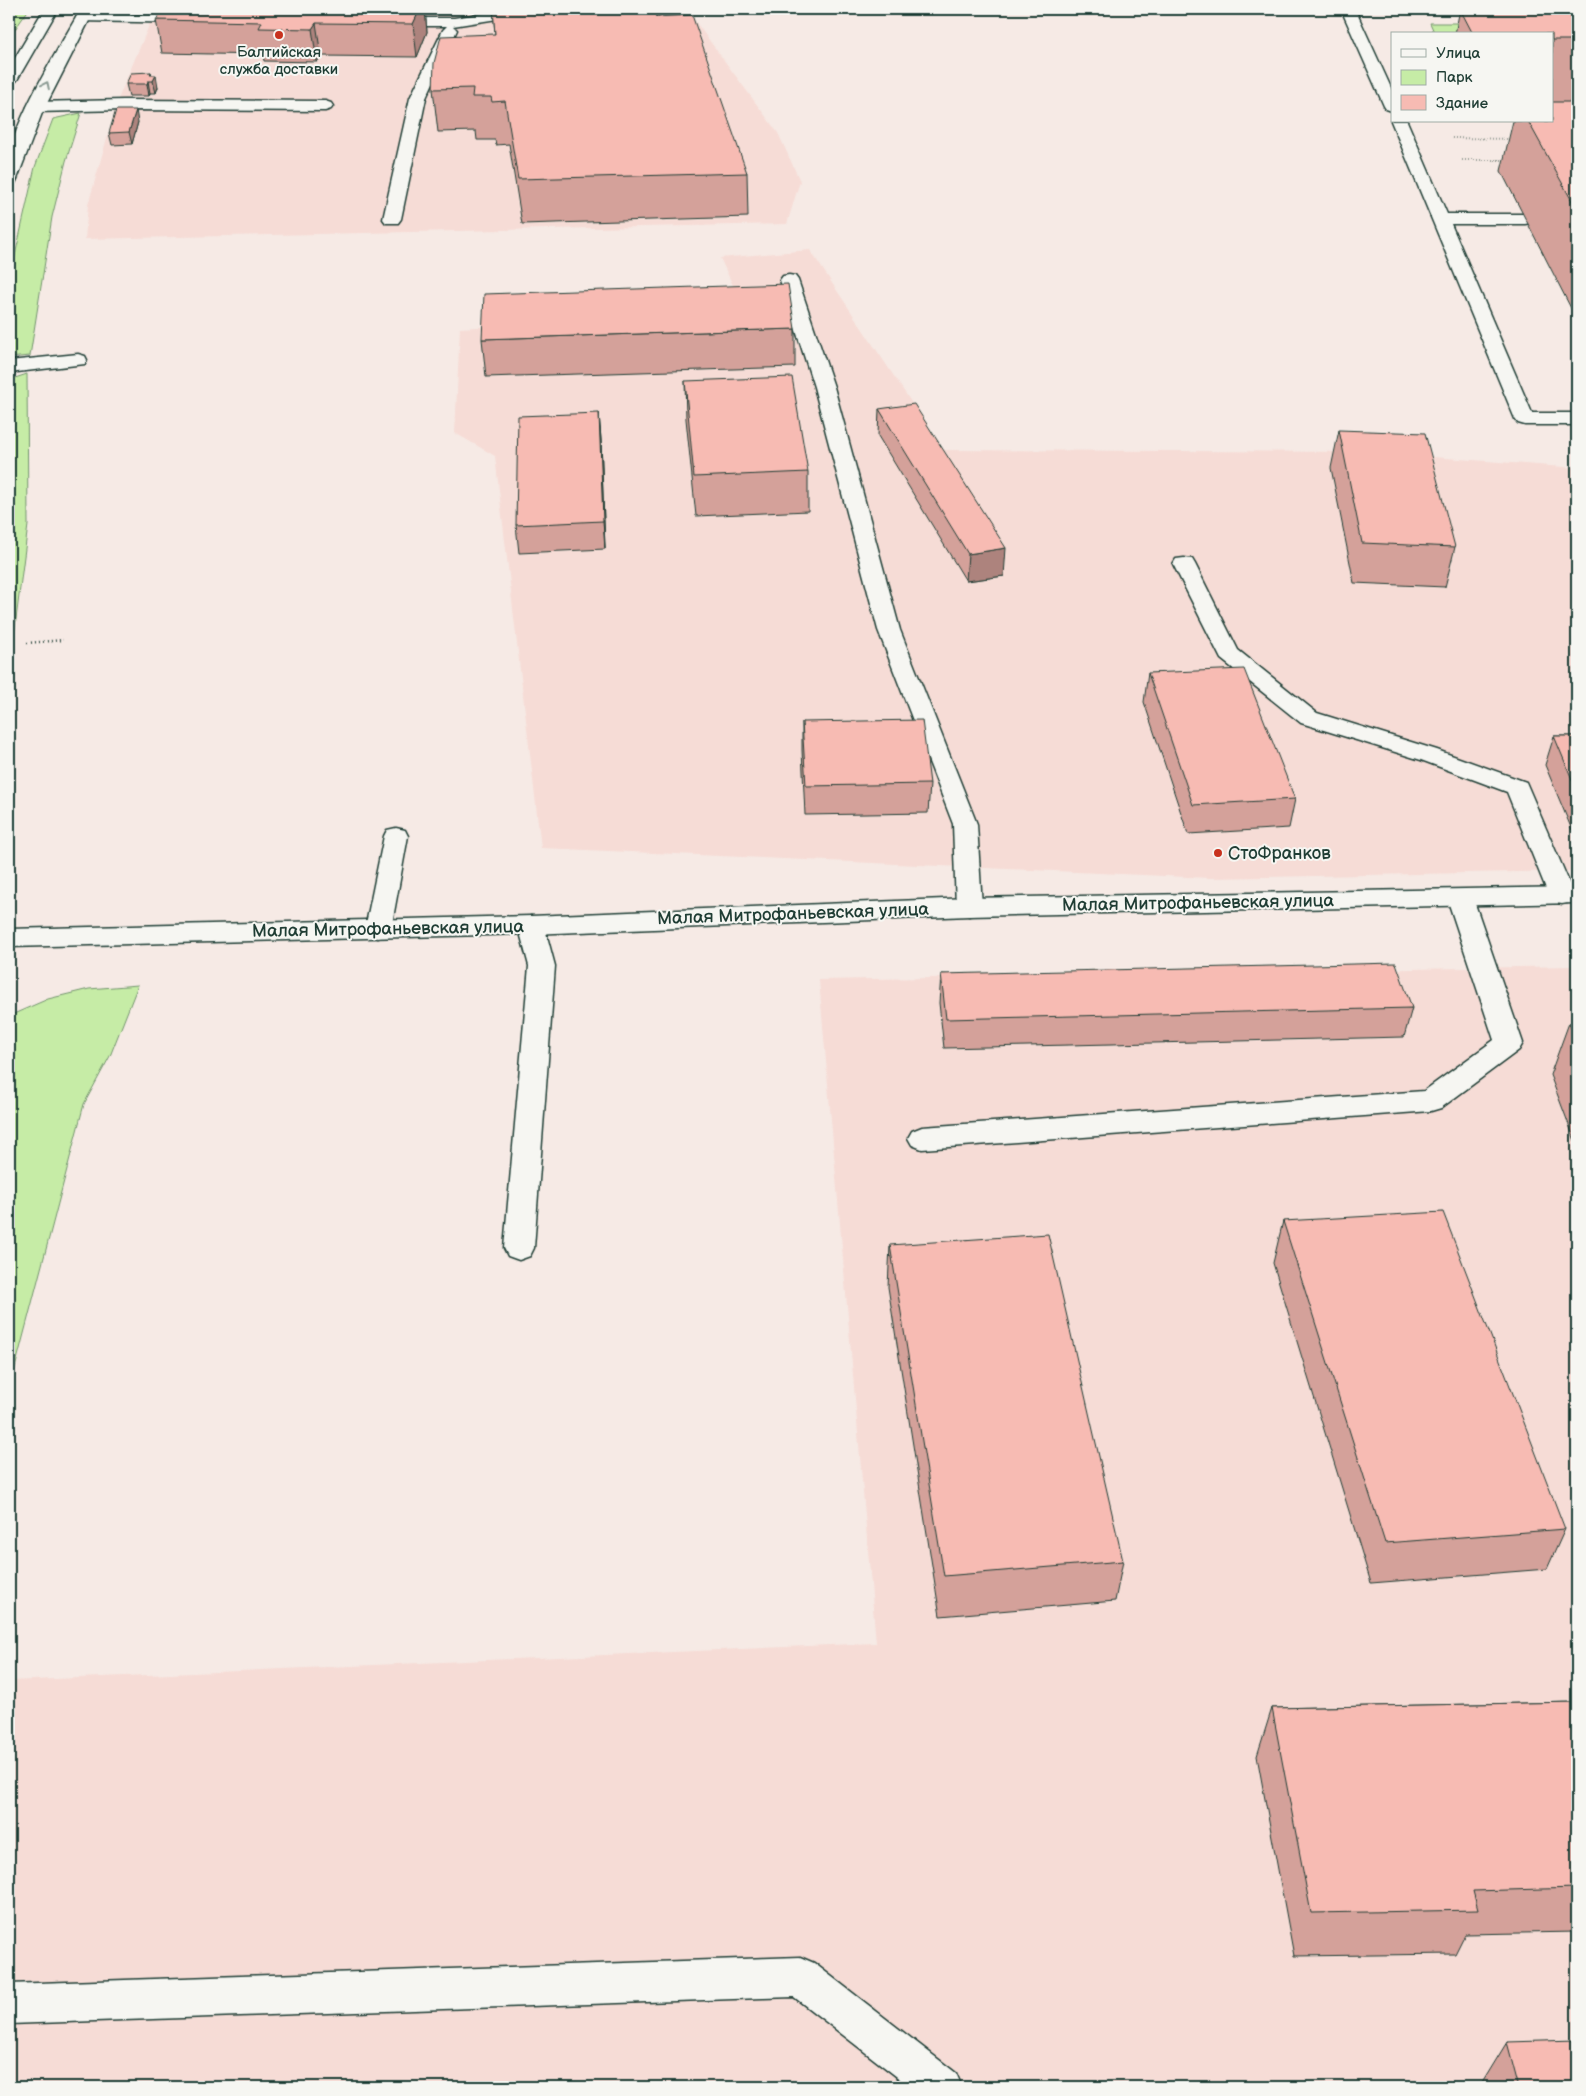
<svg xmlns="http://www.w3.org/2000/svg" width="1586" height="2096" viewBox="0 0 1586 2096" font-family="'Balsamiq Sans',sans-serif">
	<rect width="100%" height="100%" fill="#f6eae5"/>
	<filter id="ink" filterUnits="userSpaceOnUse"><feTurbulence type="fractalNoise" baseFrequency=".02" numOctaves="2"/><feDisplacementMap in="SourceGraphic" scale="10" xChannelSelector="R" yChannelSelector="G"/><feConvolveMatrix kernelMatrix="1 2 1 2 8 2 1 2 1" color-interpolation-filters="sRGB"/></filter>
	<g filter="url(#ink)">
		<path fill="#f6dcd6" d="M156 9H689V13L778 133 800 181 787 224 85 239 88 205 118 99Z
			M810 250 943 450 1367 452 1577 468V871L1209 878 541 848 495 456 455 433 460 328 745 311 720 258Z
			M1577 966V2087H9V1681L876 1643 819 980Z"/>
		<path fill="#c6eca6" stroke="#72946d" d="M10 9H29L9 38V11Z
			M1430 23H1470L1475 34H1435Z
			M81 113 66 161 52 217 30 356 9 358V288L12 269 35 167 53 119Z
			M27 374 28 525 9 674V380Z
			M138 985 110 1056 84 1104 9 1391V1016L48 999 89 989Z"/>
		<g fill="none" stroke-linecap="round" stroke-linejoin="round">
			<g stroke="#1f3d34" stroke-width="3">
				<path id="service" d="M510 9H542L540 12 535 13 453 26 457 30 426 98 401 219 398 223H386L383 219 410 98 443 30 447 26H390L385 25 383 22 385 19 390 18H454Z
					M1341 9H1355L1392 90V111L1386 109 1384 106Z
					M83 14 194 15 199 16 201 19 199 22 194 23 78 21 76 18 78 15Z
					M124 100 325 101 331 103 333 106 331 109 325 111 124 110 35 112 29 110 27 107 29 104 35 102Z
					M1392 119V121H1407L1447 214H1525L1531 215 1534 219 1531 223 1525 224H1451L1532 413H1577V425H1525L1518 423 1515 419 1391 121Z
					M789 275 795 276 798 280 834 387 900 630 977 824 982 907 978 913 969 916 960 913 956 907 953 824 878 630 814 387 780 280 783 276Z
					M78 354 85 356 87 360 85 364 9 373V361Z
					M1184 558 1192 559 1195 564 1238 650 1317 713 1437 750 1526 782 1575 896 1571 902 1562 904 1553 902 1549 896 1507 792 1421 760 1301 723 1221 659 1173 564 1176 559Z
					M396 828 405 830 408 836 391 929 387 935 378 938 369 935 365 929 384 836 387 830Z
					M1460 890 1469 892 1473 898 1523 1043 1519 1050 1441 1108 1431 1111 922 1149 912 1145 908 1138 912 1131 922 1127 1424 1091 1494 1040 1447 898 1451 892Z
					M531 916 540 919 544 925 555 966 534 1248 530 1256 519 1260 508 1256 504 1248 529 966 518 925 522 919Z
					M800 1957 814 1963 956 2073 962 2087H910L794 1997 9 2024V1984Z"/>
			</g>
			<g stroke="#1f3d34" stroke-width="3">
				<path id="tertiary" d="M1577 887V903L969 916 531 934 9 947V929L531 916 969 898Z"/>
			</g>
			<g stroke="#1f3d34" stroke-width="3">
				<path id="primary" d="M44 9H58L17 80 14 83 9 85V68Z
					M81 9H95L42 113 17 179 15 183 9 184C9 174 7 162 9 153 22 107 57 51 81 9Z"/>
			</g>
			<path stroke="#1f3d34" stroke-width="2" stroke-dasharray="0.5 2.5" stroke-linecap="butt" d="M1394 11H1463
				M1452 138 1511 139
				M1462 160H1506"/>
			<path stroke="#1f3d34" stroke-width="2.5" stroke-dasharray="1 3" stroke-linecap="butt" d="M27 643 63 640"/>
			<use href="#service" fill="#f6f6f2" fill-rule="evenodd"/>
			<use href="#tertiary" fill="#f6f6f2" fill-rule="evenodd"/>
			<use href="#primary" fill="#f6f6f2" fill-rule="evenodd"/>
		</g>
		<path fill="#d4a19a" stroke="#1f3d34" d="M425 9 427 32 417 57 321 56 317 62 264 61 263 55 162 53 156 20Z
			M493 9 661 15 655 16 747 173 748 217 522 224 509 144 496 145 495 140H477L476 131 438 132 433 89 495 34Z
			M1460 9H1577V320L1501 171 1513 121H1552V34H1455Z
			M151 72 152 75 158 87 156 93H150L149 96H129L126 84Z
			M138 122 132 144 112 145 109 133Z
			M795 329V367L486 377 482 339Z
			M685 381 808 472V511L696 516 686 419Z
			M879 409 1004 576 966 581 878 436Z
			M599 413 601 440 605 549 519 553 516 525Z
			M1339 430 1455 547 1445 587 1354 583 1331 468Z
			M1148 673 1295 799 1289 828 1188 834 1144 702Z
			M802 722 930 784 928 813 805 815 802 750Z
			M1554 736H1577V830H1572L1545 765Z
			M941 974 1412 1008 1404 1037 944 1048 939 1003Z
			M1569 1023H1577V1146L1550 1075Z
			M1283 1221 1565 1529 1547 1569 1371 1583 1273 1263Z
			M890 1245 1123 1561 1115 1601 940 1616 888 1287Z
			M1577 1702V1932L1465 1934 1455 1954 1294 1956 1257 1756 1272 1708Z
			M1507 2042 1577 2087H1483L1482 2083Z"/>
		<path fill="#ad837d" stroke="#1f3d34" d="M420 9H425L427 32 417 57 413 24Z
			M653 9H661V15L654 16Z
			M316 23 321 56 317 62 312 29Z
			M156 75 158 87 156 93 153 81Z
			M148 81 150 93 149 96 147 84Z
			M136 110 138 122 132 144 129 132Z
			M599 413 601 440 605 549 603 521Z
			M1006 548 1004 576 966 581 968 554Z"/>
		<path fill="#f7bbb3" stroke="#1f3d34" d="M163 9H420L413 24 316 23 312 29 259 28 262 22 156 20Z
			M493 9H654L656 17 692 15 747 173 518 179 505 101 492 102 491 97H472L473 88 433 89 434 63 441 36 495 34Z
			M1460 9H1577V40H1552V34H1473Z
			M151 72 150 75H156L153 81H148L147 84H126L131 73Z
			M1552 102H1577V210L1528 121H1552Z
			M116 110H136L129 132 109 133Z
			M788 284 795 329 482 339 484 294Z
			M792 377 808 472 694 477 685 381Z
			M914 404 1006 548 968 554 879 409Z
			M599 413 603 521 516 525 518 416Z
			M1339 430 1425 433 1455 547 1362 543Z
			M1244 669 1295 799 1193 805 1148 673Z
			M922 720 930 784 806 786 802 722Z
			M1554 736H1577V791Z
			M1396 963 1412 1008 946 1019 941 974Z
			M1569 1023H1577V1043Z
			M1443 1212 1565 1529 1385 1543 1283 1221Z
			M1048 1234 1123 1561 944 1576 890 1245Z
			M1577 1702V1888L1473 1891 1478 1910 1311 1913 1272 1708Z
			M1577 2040V2087H1519L1507 2042Z"/>
		<defs><path id="oneway-chevron" d="M-2-3.5L2.5 0L-2 3.5" fill="none" stroke-width="1.6" stroke-linecap="round" stroke-linejoin="round" transform="scale(1.25)"/></defs>
		<use stroke="#8a9a93" href="#oneway-chevron" transform="translate(46 85) rotate(-64)"/>
	</g>
	<g fill="#c8321e" stroke="#f6f6f2" stroke-width="2">
		<circle cx="279" cy="35" r="5"/>
		<circle cx="1218" cy="853" r="5"/>
	</g>
	<g text-anchor="middle" dominant-baseline="central" stroke-width="4" stroke-linejoin="round" paint-order="stroke">
		<g font-size="15" fill="#1f3d34" stroke="#f6f6f2">
			<text x="279" y="52">Балтийская<tspan x="279" dy="17">служба доставки</tspan></text>
		</g>
		<g font-size="18" fill="#1f3d34" stroke="#f6f6f2" text-anchor="start">
			<text x="1228" y="853">СтоФранков</text>
		</g>
		<g font-size="18" fill="#1f3d34" stroke="#f6f6f2">
			<text transform="translate(1198 903) rotate(-1)">Малая Митрофаньевская улица</text>
			<text transform="translate(793 914) rotate(-2)">Малая Митрофаньевская улица</text>
			<text transform="translate(388 929) rotate(-1)">Малая Митрофаньевская улица</text>
		</g>
	</g>
	<rect width="1586" height="2096" fill="none" stroke="#f6f6f2" stroke-width="30"/>
	<rect x="15" y="15" width="1556" height="2066" fill="none" stroke="#1f3d34" stroke-width="2" filter="url(#ink)"/>
	<rect x="1391" y="32" width="162" height="90" fill="#f6f6f2" stroke="#a0aca6"/>
	<rect x="1401" y="49" width="25" height="8" fill="#f6f6f2" stroke="#a0aca6"/>
	<text x="1436" y="58" font-size="15" fill="#1f3d34">Улица</text>
	<rect x="1401" y="70" width="25" height="15" fill="#c6eca6" stroke="#a0aca6"/>
	<text x="1436" y="82" font-size="15" fill="#1f3d34">Парк</text>
	<rect x="1401" y="95" width="25" height="15" fill="#f7bbb3" stroke="#a0aca6"/>
	<text x="1436" y="108" font-size="15" fill="#1f3d34">Здание</text>
</svg>
